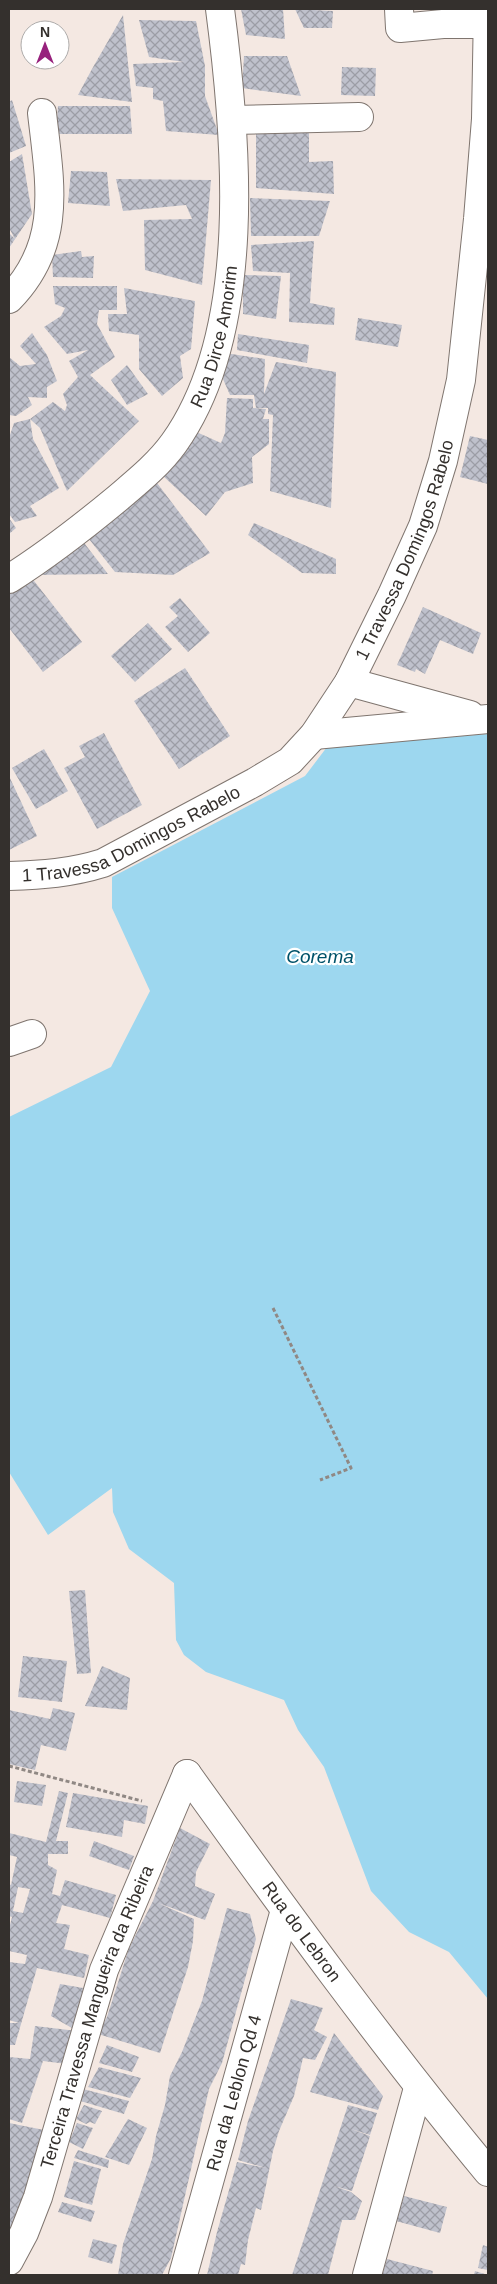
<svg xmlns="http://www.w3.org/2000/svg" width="497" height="2284" viewBox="0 0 497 2284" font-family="Helvetica,sans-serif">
	<defs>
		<pattern id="building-cross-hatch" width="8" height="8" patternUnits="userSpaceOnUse" patternTransform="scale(1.25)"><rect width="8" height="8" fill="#bfc1cc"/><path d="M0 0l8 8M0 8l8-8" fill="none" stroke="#9c9da6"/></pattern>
	</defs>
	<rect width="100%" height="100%" fill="#f4e8e2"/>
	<path fill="#9dd7ef" d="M488 734V1999L449 1952 409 1932 371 1891 324 1767 298 1730 284 1700 206 1672 184 1655 176 1640 174 1583 129 1549 113 1512 112 1488 48 1535 9 1472V1117L111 1067 150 991 112 908V877L305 776 327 747Z"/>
	<path fill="url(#building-cross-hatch)" fill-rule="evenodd" d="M241 9H283L285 39 246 35Z
		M295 9 333 11 332 28H304Z
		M123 15 132 102 78 95 92 69Z
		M139 20 196 21 205 66V96L219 135 166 131 163 101 153 99V88L136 86 133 64 184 62 149 57Z
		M244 56H287L301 96 242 88Z
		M342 67 376 68 375 96 341 95Z
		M12 100 26 146 9 153V102Z
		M58 106H130L132 134H56Z
		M309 131V162L333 161 334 194 256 188V134Z
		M22 154 32 214 9 248V233L15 239 9 228V162Z
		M71 171 107 172 110 206 68 203Z
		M116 179 211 180 202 285 145 270 144 220 192 219 186 205 123 211Z
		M250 198 330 201 319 236H251Z
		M314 241 310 303 335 308 334 325 289 322 290 273 253 271 251 245Z
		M81 251 82 257 94 256 93 278 53 277 52 255Z
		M243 275 281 276 276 319 243 314Z
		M53 286H117V310H99L97 324 115 357 90 375 139 421 67 491 40 428 30 419 53 402 65 411 67 405 63 394 78 377 69 361 88 350 67 354 44 327 61 316 65 308 55 304Z
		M124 288 195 301 191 349 180 356 183 378 162 396 139 369V335L109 331 108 314H127Z
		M358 318 402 325 398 347 355 340Z
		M32 333 47 355 57 381 47 387V398L28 397 32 405 16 416 9 415V357L20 366 36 364 20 346Z
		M238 334 309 345 307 363 237 350Z
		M225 353 265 359 264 394 276 362 336 372 331 508 270 491 273 415 268 414V408H256L254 395H230L223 379Z
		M127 365 148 394 127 405 111 380Z
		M227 398 253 399V408L266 409 263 419H269V444L252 457 253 483 225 492 206 516 162 475 192 430 221 443 225 433Z
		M30 419 33 439 59 488 30 506 37 516 15 522 9 514V438L14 423Z
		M470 436 488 440V484L460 477Z
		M154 479 210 553 173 575 115 572 85 534Z
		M9 518 16 528 9 534Z
		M254 523 336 559V574L302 573 248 535Z
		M78 535 108 574 34 575Z
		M27 572 82 642 43 672 9 628V586Z
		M180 598 210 633 188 652 165 627 178 616 169 607Z
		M423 607 481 633 473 654 440 640 425 674 416 669 415 672 397 665Z
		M148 623 172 649 135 682 111 656Z
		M185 668 230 736 179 769 134 701Z
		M104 733 142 805 97 829 64 768 85 757 79 746Z
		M44 749 68 791 36 809 12 768Z
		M9 776 37 836 9 850Z
		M85 1590 91 1673 77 1674 69 1591Z
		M23 1656 67 1661 62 1702 18 1697Z
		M102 1666 130 1678 127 1710 85 1706Z
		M53 1708 75 1713 66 1751 41 1745 35 1770 9 1764V1710L50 1719Z
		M17 1781 46 1785 42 1806 14 1802Z
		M59 1791 68 1793 56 1841H68V1854H48V1865L57 1870 52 1894 60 1896 65 1880 116 1895 110 1918 62 1905 56 1923 70 1925 64 1949 89 1955 84 1978 37 1968 15 2045H9V2023H19L9 2020V1962L25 1964 27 1955 9 1951V1929L12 1917 9 1916V1884L11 1885 17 1857 9 1855V1833L46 1842ZM18 1887 30 1889 23 1913 13 1911Z
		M73 1793 148 1806 145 1824 124 1820 122 1837 66 1827Z
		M180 1828 210 1844 196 1872 195 1886 215 1894 205 1920 158 1903 194 1919 193 1941 188 1967 160 2053 98 2034 107 2017 129 1948 153 1901Z
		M94 1841 134 1856 129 1870 89 1856Z
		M227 1908 250 1914 256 1939 222 2063 209 2089 171 2258 162 2275H118L123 2244 152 2159 156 2136 165 2105 170 2076 182 2052 202 2001Z
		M60 1984 89 1989 67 2064 43 2061 22 2123 9 2119V2057L30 2059 35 2026 77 2031 51 2016Z
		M291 1999 323 2008 314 2030 327 2037 315 2060 303 2058 294 2096 279 2131 273 2151 261 2210 256 2208 248 2240 245 2265 241 2264 238 2275H207L217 2232 237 2162 266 2168 238 2160 248 2121Z
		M334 2033 383 2096 378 2110 310 2092Z
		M107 2045 139 2057 132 2072 99 2063Z
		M99 2067 141 2078 130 2098 88 2087Z
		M83 2089 129 2101 124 2114 77 2100Z
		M84 2105 102 2111 95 2124 90 2122 86 2124 76 2119Z
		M348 2105 377 2113 370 2135 351 2129 370 2136 352 2191 334 2186 351 2192 362 2201 355 2220H342L328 2275H292Z
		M128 2119 147 2128 129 2165 105 2157Z
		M9 2123 49 2131 9 2241Z
		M77 2123 93 2128 83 2149 69 2142Z
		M78 2150 109 2160 108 2168 74 2158Z
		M74 2161 101 2169 92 2205 64 2197Z
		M404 2196 447 2207 440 2233 396 2221Z
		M62 2202 95 2211 91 2222 58 2212Z
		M93 2239 117 2245 112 2264 88 2257Z
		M483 2245 488 2247V2270L478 2268Z
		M387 2259 433 2271 432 2275H382Z
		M475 2271 488 2275H474Z"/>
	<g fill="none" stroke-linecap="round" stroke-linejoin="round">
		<g stroke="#7f756f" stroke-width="30">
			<g id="minor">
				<path d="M399 9 400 28 443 24H488"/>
				<path d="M232 120 359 117"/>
				<path d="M9 299C63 244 50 184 42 113"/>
				<path id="s1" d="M9 579C47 555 83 527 118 498 138 481 159 464 174 443 254 331 237 138 220 9"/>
				<path d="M349 682 470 715"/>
				<path d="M314 735 488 719"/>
				<path id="s2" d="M9 876C42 875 71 873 103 863L255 782 290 761 314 735 349 682 392 595 423 526 443 461 461 380 478 219 486 119 488 9"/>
				<path d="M9 1042 32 1034"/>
				<path id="s3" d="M187 1774C284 1909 382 2044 488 2172"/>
				<path id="s4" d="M9 2261 24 2233 38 2197 104 1970 187 1774"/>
				<path id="s5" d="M183 2275 285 1910"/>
				<path d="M367 2275 418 2088"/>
			</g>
		</g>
		<path stroke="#908884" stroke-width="3" stroke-dasharray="4 2.5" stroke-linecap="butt" d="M273 1308 351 1468 320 1480
			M9 1766 142 1801"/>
		<use href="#minor" stroke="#fff" stroke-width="28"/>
	</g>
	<g text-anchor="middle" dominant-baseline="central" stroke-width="4.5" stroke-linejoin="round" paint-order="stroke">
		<g font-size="18" fill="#34302d" stroke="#fff">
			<text stroke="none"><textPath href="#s1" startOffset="330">Rua Dirce Amorim</textPath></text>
			<text stroke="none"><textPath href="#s2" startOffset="551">1 Travessa Domingos Rabelo</textPath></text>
			<text stroke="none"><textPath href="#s2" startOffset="131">1 Travessa Domingos Rabelo</textPath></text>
			<text stroke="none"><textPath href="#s3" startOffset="195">Rua do Lebron</textPath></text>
			<text stroke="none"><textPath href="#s4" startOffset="260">Terceira Travessa Mangueira da Ribeira</textPath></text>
			<text stroke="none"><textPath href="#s5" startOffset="189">Rua da Leblon Qd 4</textPath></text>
		</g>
		<g font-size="19" font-style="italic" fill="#005269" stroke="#fff">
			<text x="320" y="956">Corema</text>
		</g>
	</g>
	<rect width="497" height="2284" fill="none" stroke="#34302d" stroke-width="20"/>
	<g transform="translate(45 45)"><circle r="24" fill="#ffffff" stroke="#aeacab"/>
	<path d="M0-4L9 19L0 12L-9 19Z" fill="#97217c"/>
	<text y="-8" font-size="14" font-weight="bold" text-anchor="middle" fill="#34302d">N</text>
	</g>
</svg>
